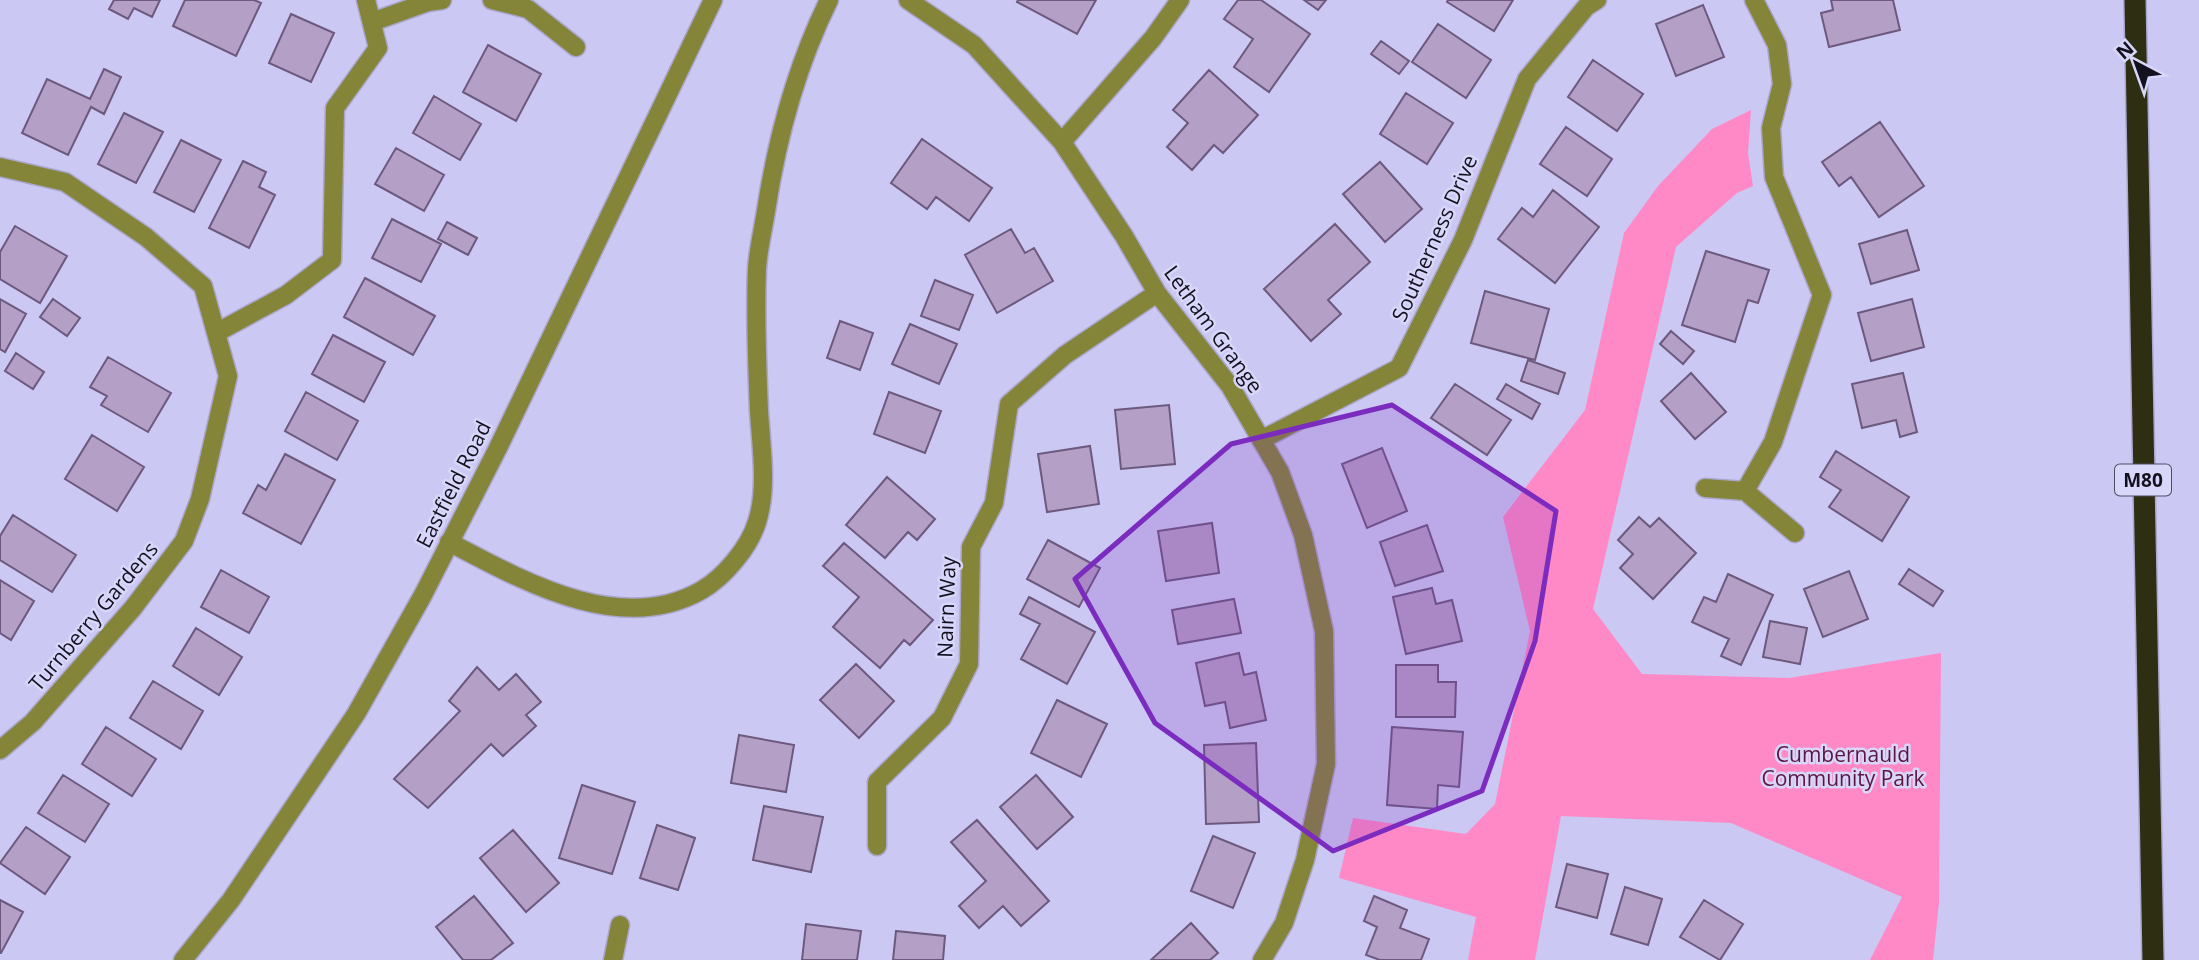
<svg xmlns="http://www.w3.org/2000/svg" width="2199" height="960" viewBox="0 0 2199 960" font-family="'Open Sans',sans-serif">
	<rect width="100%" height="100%" fill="#cbc8f3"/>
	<path fill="#ff89c7" d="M1751 110 1748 153 1753 186 1737 193 1676 247 1593 609 1642 674 1789 678 1941 653 1939 903 1933 960H1870L1902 897 1731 823 1561 816 1535 960H1468L1476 917 1339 878 1353 818 1466 834 1495 804 1530 631 1503 517 1585 410 1624 233 1658 186 1712 129Z"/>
	<path fill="#b49fc7" stroke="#6c597d" stroke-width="2" d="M114 0H160L152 17 134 8 128 19 109 9Z
		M185 0H254L261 3 236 56 173 26Z
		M1018 0H1096L1077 34 1017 2Z
		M1238 0H1261L1310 34 1269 92 1234 67 1253 39 1224 19Z
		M1304 0H1326L1318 10Z
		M1448 0H1513L1494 31 1447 2Z
		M1831 0H1893L1900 30 1829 47 1821 13 1833 10Z
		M1703 5 1724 57 1676 76 1656 24Z
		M291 14 334 33 311 82 269 63Z
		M1438 24 1491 60 1466 98 1412 62Z
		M1381 41 1409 61 1399 74 1371 54Z
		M488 45 541 74 516 121 463 92Z
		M1593 60 1643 94 1617 131 1568 97Z
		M104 69 121 77 104 114 91 107 68 155 22 133 47 79 90 99Z
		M1209 70 1258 115 1223 153 1214 145 1192 170 1167 147 1188 123 1173 110Z
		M1406 93 1453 123 1427 164 1380 134Z
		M434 96 481 124 460 160 413 133Z
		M124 113 163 132 136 183 98 164Z
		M1880 122 1924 186 1879 217 1851 177 1839 186 1822 162Z
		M1566 127 1612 159 1587 196 1540 164Z
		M922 139 992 188 969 221 936 197 927 209 891 183Z
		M181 140 221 160 194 212 154 192Z
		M396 148 444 175 424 211 375 184Z
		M243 161 266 172 259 187 275 195 249 248 209 228Z
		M1380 162 1422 209 1385 242 1343 194Z
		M1553 190 1599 227 1555 283 1498 239 1522 208 1533 217Z
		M392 219 441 244 421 282 372 258Z
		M447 222 477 238 468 255 438 239Z
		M1335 224 1370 262 1328 300 1341 314 1311 341 1264 289Z
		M15 226 67 256 40 303 0 279V252Z
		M1011 229 1025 253 1034 248 1053 281 997 313 965 255Z
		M1907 230 1919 270 1871 284 1859 244Z
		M1706 251 1769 270 1758 303 1748 300 1735 342 1682 325Z
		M365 278 435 316 413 355 344 317Z
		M935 280 973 295 959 330 921 316Z
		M1485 291 1549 309 1535 360 1471 343Z
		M0 299 26 314 5 352 0 349Z
		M53 299 80 318 67 336 40 317Z
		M1912 299 1924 347 1871 361 1858 313Z
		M840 321 873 333 860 370 827 358Z
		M910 324 957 344 939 384 892 364Z
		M1671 331 1694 351 1683 364 1660 344Z
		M333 335 385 362 364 402 312 374Z
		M16 353 44 372 33 389 5 371Z
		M108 357 171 393 148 432 101 405 107 396 90 387Z
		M1528 360 1565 373 1558 394 1521 381Z
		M1691 373 1726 412 1695 439 1661 401Z
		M1903 373 1917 432 1900 437 1896 420 1862 428 1852 384Z
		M1455 384 1511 420 1487 455 1431 418Z
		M1506 384 1540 404 1532 419 1497 399Z
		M306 392 358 421 337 460 285 431Z
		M889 392 941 411 925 453 874 434Z
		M1169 405 1175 464 1121 469 1115 410Z
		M92 435 144 467 117 511 65 479Z
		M1090 446 1099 504 1047 512 1038 454Z
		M1382 448 1407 511 1367 528 1342 464Z
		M1836 451 1909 497 1882 541 1829 507 1841 490 1820 477Z
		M285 454 335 480 301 544 243 513 258 485 266 490Z
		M887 477 935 519 917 540 908 532 885 558 846 525Z
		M13 515 76 555 52 592 0 560V536Z
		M1639 517 1650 527 1659 518 1696 553 1653 599 1620 568 1633 554 1618 540Z
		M1212 523 1219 573 1166 581 1158 531Z
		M1427 525 1443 571 1395 586 1380 542Z
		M1048 540 1100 568 1079 607 1027 579Z
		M844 543 933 620 910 645 904 640 880 668 833 627 859 597 823 566Z
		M1909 569 1943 591 1933 606 1899 584Z
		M221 570 269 597 249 633 201 607Z
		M1849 571 1868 619 1823 637 1804 589Z
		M1728 574 1773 595 1741 665 1721 656 1729 639 1692 622 1704 597 1716 602Z
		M0 580 34 601 11 640 0 633Z
		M1432 588 1436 604 1452 600 1462 641 1406 654 1393 597Z
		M1029 597 1095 632 1067 684 1021 659 1040 624 1020 614Z
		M1234 599 1241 633 1178 644 1172 610Z
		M1770 621 1807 628 1800 664 1763 657Z
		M196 628 242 657 219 695 173 666Z
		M1239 653 1244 675 1256 672 1266 720 1230 728 1225 702 1205 706 1196 663Z
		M856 664 894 701 859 738 820 700Z
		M1396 665H1438V682H1456L1455 717H1396Z
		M477 667 499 690 516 674 541 702 526 715 536 726 503 756 491 744 428 808 394 779 460 711 449 701Z
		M153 681 203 711 181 749 130 718Z
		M1057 700 1107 724 1081 777 1031 753Z
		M106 727 156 759 132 796 82 764Z
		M1392 727 1463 732 1459 787 1438 785 1437 809 1387 805Z
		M739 735 794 745 786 792 731 783Z
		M1256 743 1259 822 1206 824 1204 745Z
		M63 775 109 804 85 842 38 813Z
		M1036 775 1073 817 1037 849 1000 807Z
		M582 785 635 802 612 874 559 858Z
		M764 806 823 817 811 872 753 860Z
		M977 820 1049 901 1021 926 1003 906 979 928 959 906 986 881 951 842Z
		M657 825 695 838 678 890 640 878Z
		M26 827 70 857 45 894 0 863Z
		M513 830 559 883 526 912 480 858Z
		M1213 836 1255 853 1233 908 1191 891Z
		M1567 864 1608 874 1597 918 1556 907Z
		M1625 887 1662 899 1648 945 1611 934Z
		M474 896 513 943 491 960H463L436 927Z
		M1374 896 1407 910 1400 928 1429 939 1421 960H1380L1366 955 1377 927 1364 921Z
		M0 900 23 912 1 953H0Z
		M1704 900 1743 924 1720 960 1680 937Z
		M1191 923 1218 953 1210 960H1151Z
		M806 924 861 931 857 960H802Z
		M896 931 945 936 943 960H893Z"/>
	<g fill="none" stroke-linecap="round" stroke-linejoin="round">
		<g stroke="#aaa7cd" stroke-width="21">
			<path id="minor" d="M492 0 528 9 576 47
				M908 0 974 45 1062 142 1124 236 1157 293 1230 386 1280 472 1303 535 1324 631 1326 764 1305 860 1284 923 1262 960
				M372 22 428 2 442 0
				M1062 142 1153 38 1180 0
				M0 167 65 182 146 237 203 286 228 376 200 499 184 541 133 608 33 722 0 750
				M216 333 286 295 332 260 335 108 378 48 366 0
				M1261 440 1399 368 1463 240 1527 79 1586 7 1597 0
				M1705 488 1745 491 1795 533
				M1745 491 1773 442 1822 295 1774 177 1771 128 1782 84 1777 45 1754 0
				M449 542C523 581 621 637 702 590 724 577 749 548 757 522 768 488 761 446 759 411 757 364 755 316 757 269 758 250 763 230 766 211 777 138 796 67 829 0
				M877 846V782L942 718 969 664 971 547 994 503 1009 404 1065 355 1157 293
				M183 960 231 900 356 714 423 595 498 448 713 0
				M613 960 620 925"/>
		</g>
		<g stroke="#aaa7cd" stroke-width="24">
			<path id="highway" d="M2135 0 2153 960"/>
		</g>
		<use href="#minor" stroke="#858539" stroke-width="18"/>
		<use href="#highway" stroke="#2e2e13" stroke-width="21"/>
	</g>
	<path fill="#7b2cbf" fill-opacity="0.2" stroke="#7b2cbf" stroke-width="5" stroke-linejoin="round" d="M1392 405 1556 511 1535 641 1482 791 1333 851 1155 723 1075 579 1231 444Z"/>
	<g text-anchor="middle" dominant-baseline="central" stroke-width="5" stroke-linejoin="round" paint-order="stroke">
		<rect fill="#d8d6f9" stroke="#4e4c61" stroke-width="2" x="2115" y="464.5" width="56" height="31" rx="5"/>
		<g font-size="19" font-weight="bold" fill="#131120">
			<text x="2143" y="480">M80</text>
		</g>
		<g font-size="21" fill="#131120" stroke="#d8d6f9">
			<text transform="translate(1434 238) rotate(-66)">Southerness Drive</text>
			<text transform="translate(1214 329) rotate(54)">Letham Grange</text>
			<text transform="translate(453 484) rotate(-63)">Eastfield Road</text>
			<text transform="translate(946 607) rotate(-88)">Nairn Way</text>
			<text transform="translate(93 616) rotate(-50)">Turnberry Gardens</text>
		</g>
		<g font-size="21" fill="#5d1540" stroke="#d8d6f9">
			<text x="1843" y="754">Cumbernauld<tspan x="1843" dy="24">Community Park</tspan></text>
		</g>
	</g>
	<g transform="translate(2136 63) rotate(319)" stroke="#d8d6f9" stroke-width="5" paint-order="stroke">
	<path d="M0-5L12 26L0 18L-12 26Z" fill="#131120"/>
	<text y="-10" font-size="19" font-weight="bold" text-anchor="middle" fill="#131120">N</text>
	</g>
</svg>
